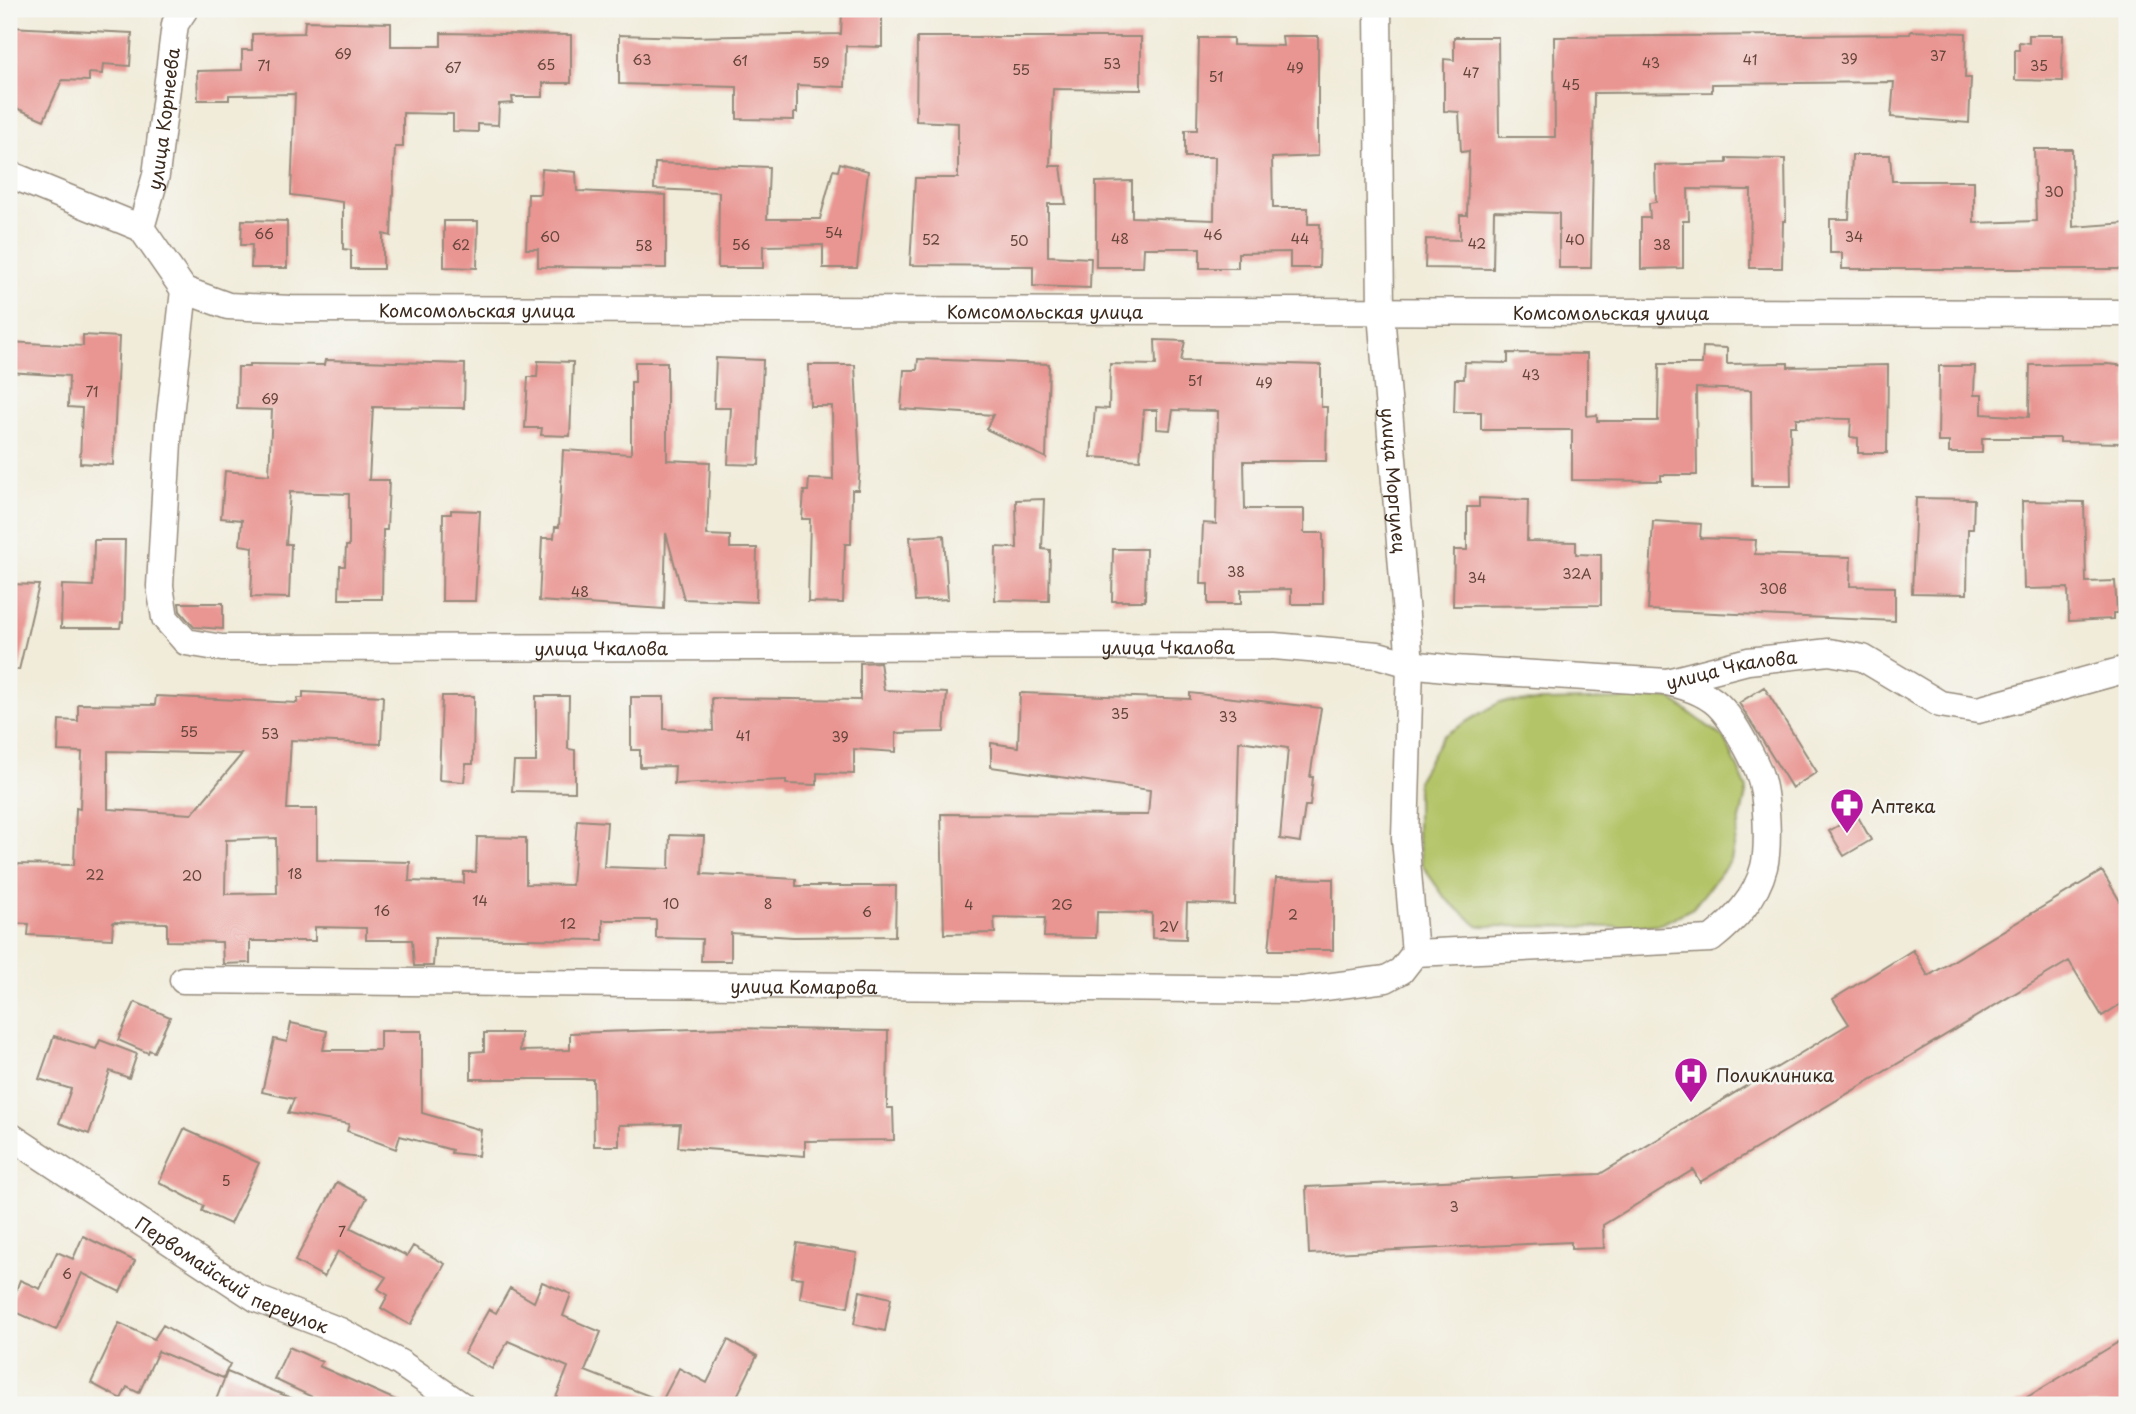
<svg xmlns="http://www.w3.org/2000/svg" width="2136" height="1414" viewBox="0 0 2136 1414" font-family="'Playpen Sans',sans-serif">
	<rect width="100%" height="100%" fill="#f6f6f2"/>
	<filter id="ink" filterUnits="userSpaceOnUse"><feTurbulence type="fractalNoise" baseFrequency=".0143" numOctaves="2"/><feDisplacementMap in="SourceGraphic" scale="14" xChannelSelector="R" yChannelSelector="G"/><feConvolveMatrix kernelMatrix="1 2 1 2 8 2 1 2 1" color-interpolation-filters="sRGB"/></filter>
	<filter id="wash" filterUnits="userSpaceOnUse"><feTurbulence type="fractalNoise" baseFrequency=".00686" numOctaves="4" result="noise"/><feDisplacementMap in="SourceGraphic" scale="28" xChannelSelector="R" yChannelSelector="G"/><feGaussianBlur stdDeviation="1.57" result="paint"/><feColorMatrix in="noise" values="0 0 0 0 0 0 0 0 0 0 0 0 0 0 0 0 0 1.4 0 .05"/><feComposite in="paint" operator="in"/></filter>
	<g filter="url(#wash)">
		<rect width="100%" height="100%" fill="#f1ecda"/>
		<path fill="#b3c467" stroke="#777742" stroke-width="2" d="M1670 698 1725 739 1747 789 1731 860 1693 908 1661 924 1624 927 1478 926 1445 898 1422 865 1417 834V781L1443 736 1500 702Z"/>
		<g id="blocks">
			<path fill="#e99592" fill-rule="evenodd" d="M842 12 882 13V47L846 46 845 87 797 85V113H794V120L737 119V87L619 84V35L689 37 841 34Z
				M305 21 391 23V46H441V33L571 35V83H543V97H512L513 103 499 104 498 125 478 124V132L453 131V114L403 113V147H395L391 236 383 234V269H351V250L343 249V202L291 195 295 94 229 95V100H198L197 71 242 70V50H252V34L304 33Z
				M9 27 132 33 130 66 103 64 102 74 89 73V81L62 80 44 120 9 105Z
				M1911 31 1966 33 1965 78H1971L1969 123 1891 117 1894 82 1712 84V92L1594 93 1591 268H1559V213L1494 211 1493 269 1425 268 1426 239 1460 240V215H1467L1469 151 1461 152 1459 112 1444 111V59L1454 60V37H1498L1499 137H1555L1554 37 1910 34Z
				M2029 35H2063L2062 81 2015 80V50H2019V42L2029 43Z
				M1282 36H1318V156L1272 158 1273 208H1308V224H1320L1319 268H1290V252L1238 253V268H1200V248H1144L1143 267H1096V182L1132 181V217L1214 220 1215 157H1185V130H1197L1199 38H1233V45L1283 46Z
				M917 37H1141V90L1053 89 1050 166H1061L1066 204H1048V256L1091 258 1090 288 1033 286V266L910 265 915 178H958V123L916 121Z
				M2034 149H2072L2073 227 2127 223V269H1842V253H1830V219H1849L1852 155H1890L1892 181H1974V223L2036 221Z
				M1727 158 1785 159 1786 221H1783L1782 268H1750L1751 190 1688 189 1689 221H1683V268L1641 269V218H1650L1649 203 1656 202 1655 165 1727 163Z
				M655 163 769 167 767 219H820L833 170 838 171 840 163 868 171 857 268H823V245L763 246V268H718L719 192 654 189Z
				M542 169 576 172 577 191 666 195V268L538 267V249H526L528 194H540Z
				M242 220 287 221V268H251L252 245H241Z
				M444 221H478L477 268 444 267Z
				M83 335 119 337 113 465 80 463 82 408 68 407 69 376 9 372V342L83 346Z
				M1155 340 1185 341 1181 361 1321 365V407H1327L1326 461H1244L1245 509H1304V533H1323V604H1291V589L1241 590V604H1208V584H1201L1202 550 1203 523 1216 524 1218 411 1173 410 1170 430 1157 429V410H1144L1140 460 1091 457 1095 408 1109 409 1110 364 1156 365Z
				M1703 347 1727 348V364L1788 363V367L1888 365 1887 453H1858V438L1850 437 1851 419 1796 418V426H1790L1791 486H1752L1751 390 1696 388 1697 475H1661V481L1572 480V430H1481V412H1454L1455 379H1464L1465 362 1508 363V353L1587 354V416L1597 415V421H1658L1659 364H1702Z
				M716 358 763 360 759 465 728 464 731 408H714Z
				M918 359 1049 364 1046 458 986 429 993 415 901 409 904 370H917Z
				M325 360 465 364 464 408 373 407 369 480H389L387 530H383L382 599H339L340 566H345L346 546H349V494L290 492 286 544H291L289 598 251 597 253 547 240 545 242 520 221 518 225 471 269 475 272 410 237 409 238 367H249V364L324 365Z
				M538 361 573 362 570 436 541 435 542 428H525L528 377H537Z
				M635 362H667V460L710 462 707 535 730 536V548H757L756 602 684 599 666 533 664 609 539 601 542 538H554L555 527H559L563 450 631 454V382H635Z
				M2107 364 2127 366V443L2060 442V438H1982V453H1949V442H1938L1939 366H1975L1974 395H1982V414L2029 417 2030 365Z
				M809 365H855L860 468 858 490H852L851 544H845L843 603 808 602 810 519H802L804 491H808L809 479 833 480 832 406H810Z
				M1479 498 1528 500 1527 541 1576 542V554L1601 555V605L1453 606 1454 550H1467V507H1479Z
				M1916 498 1974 499 1973 529H1968L1967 594 1912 593Z
				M1044 499 1042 549 1050 550 1049 601 995 600 996 547 1017 548 1016 500Z
				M2022 501 2084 502 2086 582 2115 581 2117 613H2113V619L2069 621 2068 588 2024 589Z
				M451 510 480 511 475 601H442L443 514H451Z
				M1653 521 1701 524 1700 538 1756 540 1755 554 1851 557 1850 586 1895 587V621L1648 610Z
				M944 535 948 599 915 601 910 537Z
				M94 540H125L123 622H121L120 628H61L62 585 93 586Z
				M1113 549H1146L1145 601H1112Z
				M9 584 39 585 19 670 9 669Z
				M179 603H223V629L194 627 180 611Z
				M880 662 884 690 947 693 944 732 896 733V752L854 749V774L817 773V785L786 784V780L674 784 675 766 640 767V750H631V697H664V729L713 731 712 698 860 700V663Z
				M1764 687 1817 772 1792 788 1739 703Z
				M303 692 383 696 381 744 291 740 287 809H317V860L410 862 409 881 464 883V872H476L477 837 526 838V884L572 885 577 820 607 822 604 867 669 869 670 835 704 836 702 874 796 879V886H896L895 936 793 937 731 933V961H701L702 939 656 938V920H603V940L435 938 433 966H414L412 940H366V928L315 927V941H250V963L223 964 222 942 167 941V923L113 922 112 939 28 935 29 924 9 923V864L74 865 76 808 80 809 82 752 58 751 59 720 78 721V704L155 705 156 696 297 703 298 698H303ZM108 751 242 754 192 814 108 809ZM276 838 277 893 225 894 226 840Z
				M1020 693 1190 699V693L1321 708 1310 777H1313L1310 806H1305L1300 842 1280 839 1288 748 1239 741 1235 905 1187 903 1186 939 1152 938V913L1097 912 1096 938 1044 937 1045 918 994 917 995 933 944 934 941 814 1148 815 1150 790 991 767V743L1018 747Z
				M442 696H474L473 764H466L464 782 439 780Z
				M536 696H569L568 749 575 750V792L512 791 514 762H536Z
				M1857 815 1871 840 1844 856 1829 831Z
				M2102 871 2127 913V1000L2102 1016 2069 961 1700 1182 1693 1170 1603 1225 1604 1248 1571 1249V1242L1309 1254 1306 1187 1600 1174 1849 1024 1833 999 1913 950 1928 976Z
				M1276 878 1333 879V950H1269Z
				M135 1002 170 1017 154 1052 149 1050 148 1053 118 1040Z
				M291 1023 327 1031 323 1050H380V1031H422V1113L481 1130 478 1156 451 1153 452 1150 400 1136 396 1149 347 1131 349 1124 288 1113 294 1099 262 1092 274 1039 287 1042Z
				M727 1028 888 1031 887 1108H893L894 1140 805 1141V1156L678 1147 680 1124 619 1125V1146H594L593 1079H471V1052L484 1051V1033H521L520 1051 570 1050V1033Z
				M54 1036 96 1049 100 1040 137 1054 129 1078 110 1071 89 1134 59 1123 71 1089 39 1079Z
				M184 1129 259 1163 230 1224 202 1211 204 1206 159 1182Z
				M337 1182 367 1198 351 1228 407 1256 413 1246 445 1264 410 1325 381 1308 388 1295 378 1289 386 1277 338 1251 324 1277 295 1261Z
				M83 1236 135 1261 120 1292 82 1273 56 1330 9 1309 20 1280 40 1289 57 1252 73 1259Z
				M797 1243 857 1253 848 1307 800 1298 803 1278 792 1277Z
				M542 1282 571 1294 563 1316 601 1332 585 1371 662 1401 679 1368 707 1383 728 1340 757 1356 736 1398 750 1405H553L568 1367 508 1341 492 1369 464 1353 489 1309 496 1313 510 1288 534 1302Z
				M860 1291 891 1298 885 1331 854 1324Z
				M119 1323 154 1339 163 1325 230 1364 223 1378 158 1351 139 1393 127 1387 121 1399 91 1383Z
				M2127 1337V1405H2014L2059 1378Z
				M289 1347 322 1362 319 1366 407 1405H329L274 1379Z
				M227 1372 306 1404V1405H214Z"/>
		</g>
	</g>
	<g filter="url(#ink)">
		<use href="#blocks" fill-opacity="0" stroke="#968b7c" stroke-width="2"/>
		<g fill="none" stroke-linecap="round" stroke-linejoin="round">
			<g stroke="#968b7c" stroke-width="29">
				<g id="street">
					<path id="s1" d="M1378 9 1381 313 1410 664 1405 838 1415 953"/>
					<path id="s2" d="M9 174 141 228 184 290 228 306 291 309 2127 313"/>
					<path id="s3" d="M141 228 156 175 175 24 185 9"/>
					<path id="s4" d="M184 290 169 424 160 586 165 618 186 642 222 648 1274 646 1378 655 1410 664 1454 669 1667 682 1748 661 1829 652 1863 658 1940 704 1978 710 2127 669"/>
					<path d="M1415 953 1711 939C1735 920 1756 898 1764 867 1769 847 1767 796 1760 776 1755 760 1735 724 1723 710 1710 694 1686 686 1667 682"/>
					<path id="s5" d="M183 980 1302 990 1386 979 1401 971 1415 953"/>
					<path id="s6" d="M9 1135 257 1299 340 1331 400 1363 461 1405"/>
				</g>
			</g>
			<use href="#street" stroke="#fff" stroke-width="26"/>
		</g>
	</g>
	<defs>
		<g id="pharmacy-pin" transform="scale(1.75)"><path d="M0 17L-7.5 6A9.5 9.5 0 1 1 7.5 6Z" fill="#b5179e" stroke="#f6f6f2"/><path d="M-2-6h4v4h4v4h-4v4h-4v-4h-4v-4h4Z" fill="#fff"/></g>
		<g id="hospital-pin" transform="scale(1.75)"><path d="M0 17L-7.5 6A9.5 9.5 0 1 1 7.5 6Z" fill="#b5179e" stroke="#f6f6f2"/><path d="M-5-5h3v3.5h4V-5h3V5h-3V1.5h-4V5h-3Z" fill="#fff"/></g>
	</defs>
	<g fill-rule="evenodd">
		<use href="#pharmacy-pin" x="1847" y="805"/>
		<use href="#hospital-pin" x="1691" y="1074"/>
	</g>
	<g text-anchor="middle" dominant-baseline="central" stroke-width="5" stroke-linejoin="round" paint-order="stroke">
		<g font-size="14" fill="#66453b">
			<text x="343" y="53">69</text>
			<text x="1938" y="55">37</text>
			<text x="1849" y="58">39</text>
			<text x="642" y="59">63</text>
			<text x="1750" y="59">41</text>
			<text x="740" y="60">61</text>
			<text x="821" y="62">59</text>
			<text x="1651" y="62">43</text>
			<text x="1112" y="63">53</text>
			<text x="546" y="64">65</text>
			<text x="264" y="65">71</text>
			<text x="2039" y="65">35</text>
			<text x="453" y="67">67</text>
			<text x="1295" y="67">49</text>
			<text x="1021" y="69">55</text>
			<text x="1471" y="72">47</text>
			<text x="1216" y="76">51</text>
			<text x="1571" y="84">45</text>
			<text x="2054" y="191">30</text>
			<text x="834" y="232">54</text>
			<text x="264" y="233">66</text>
			<text x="1213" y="234">46</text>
			<text x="550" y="236">60</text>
			<text x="1854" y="236">34</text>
			<text x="1120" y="238">48</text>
			<text x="1300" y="238">44</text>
			<text x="931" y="239">52</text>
			<text x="1575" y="239">40</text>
			<text x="1019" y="240">50</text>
			<text x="1477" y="243">42</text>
			<text x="461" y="244">62</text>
			<text x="741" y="244">56</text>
			<text x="1662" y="244">38</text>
			<text x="644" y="245">58</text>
			<text x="1531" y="374">43</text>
			<text x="1195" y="380">51</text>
			<text x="1264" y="382">49</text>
			<text x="92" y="391">71</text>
			<text x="270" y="398">69</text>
			<text x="1236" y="571">38</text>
			<text x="1577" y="573">32A</text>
			<text x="1477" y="577">34</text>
			<text x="1773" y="588">30в</text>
			<text x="580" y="591">48</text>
			<text x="1120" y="713">35</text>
			<text x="1228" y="716">33</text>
			<text x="189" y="731">55</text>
			<text x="270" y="733">53</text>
			<text x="743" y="735">41</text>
			<text x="840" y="736">39</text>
			<text x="295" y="873">18</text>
			<text x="95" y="874">22</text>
			<text x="192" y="875">20</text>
			<text x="480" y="900">14</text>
			<text x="671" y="903">10</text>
			<text x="768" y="903">8</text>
			<text x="969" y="904">4</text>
			<text x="1062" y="904">2G</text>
			<text x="382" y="910">16</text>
			<text x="867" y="911">6</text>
			<text x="1293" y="914">2</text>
			<text x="568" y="923">12</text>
			<text x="1169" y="926">2V</text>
			<text x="226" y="1180">5</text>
			<text x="1454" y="1206">3</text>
			<text x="342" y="1231">7</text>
			<text x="67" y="1273">6</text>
		</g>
		<g font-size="18" fill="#3b2a1e" stroke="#f6f6f2">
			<text stroke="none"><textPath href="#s3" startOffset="112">улица Корнеева</textPath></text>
			<text stroke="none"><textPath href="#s2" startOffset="514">Комсомольская улица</textPath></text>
			<text stroke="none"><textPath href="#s2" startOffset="1082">Комсомольская улица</textPath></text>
			<text stroke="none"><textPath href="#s2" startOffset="1648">Комсомольская улица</textPath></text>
			<text stroke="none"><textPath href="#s1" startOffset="472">улица Моргулец</textPath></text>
			<text stroke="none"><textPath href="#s4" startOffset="777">улица Чкалова</textPath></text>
			<text stroke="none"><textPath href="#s4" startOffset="1344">улица Чкалова</textPath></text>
			<text stroke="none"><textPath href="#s4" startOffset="1911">улица Чкалова</textPath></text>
			<text stroke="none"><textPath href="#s5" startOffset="621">улица Комарова</textPath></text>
			<text stroke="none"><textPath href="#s6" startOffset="264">Первомайский переулок</textPath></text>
		</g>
		<g font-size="18" fill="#3b2a1e" stroke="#f6f6f2" text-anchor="start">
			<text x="1871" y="805">Аптека</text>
			<text x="1716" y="1074">Поликлиника</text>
		</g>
	</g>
	<rect width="2136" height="1414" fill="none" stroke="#f6f6f2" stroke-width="35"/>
</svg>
